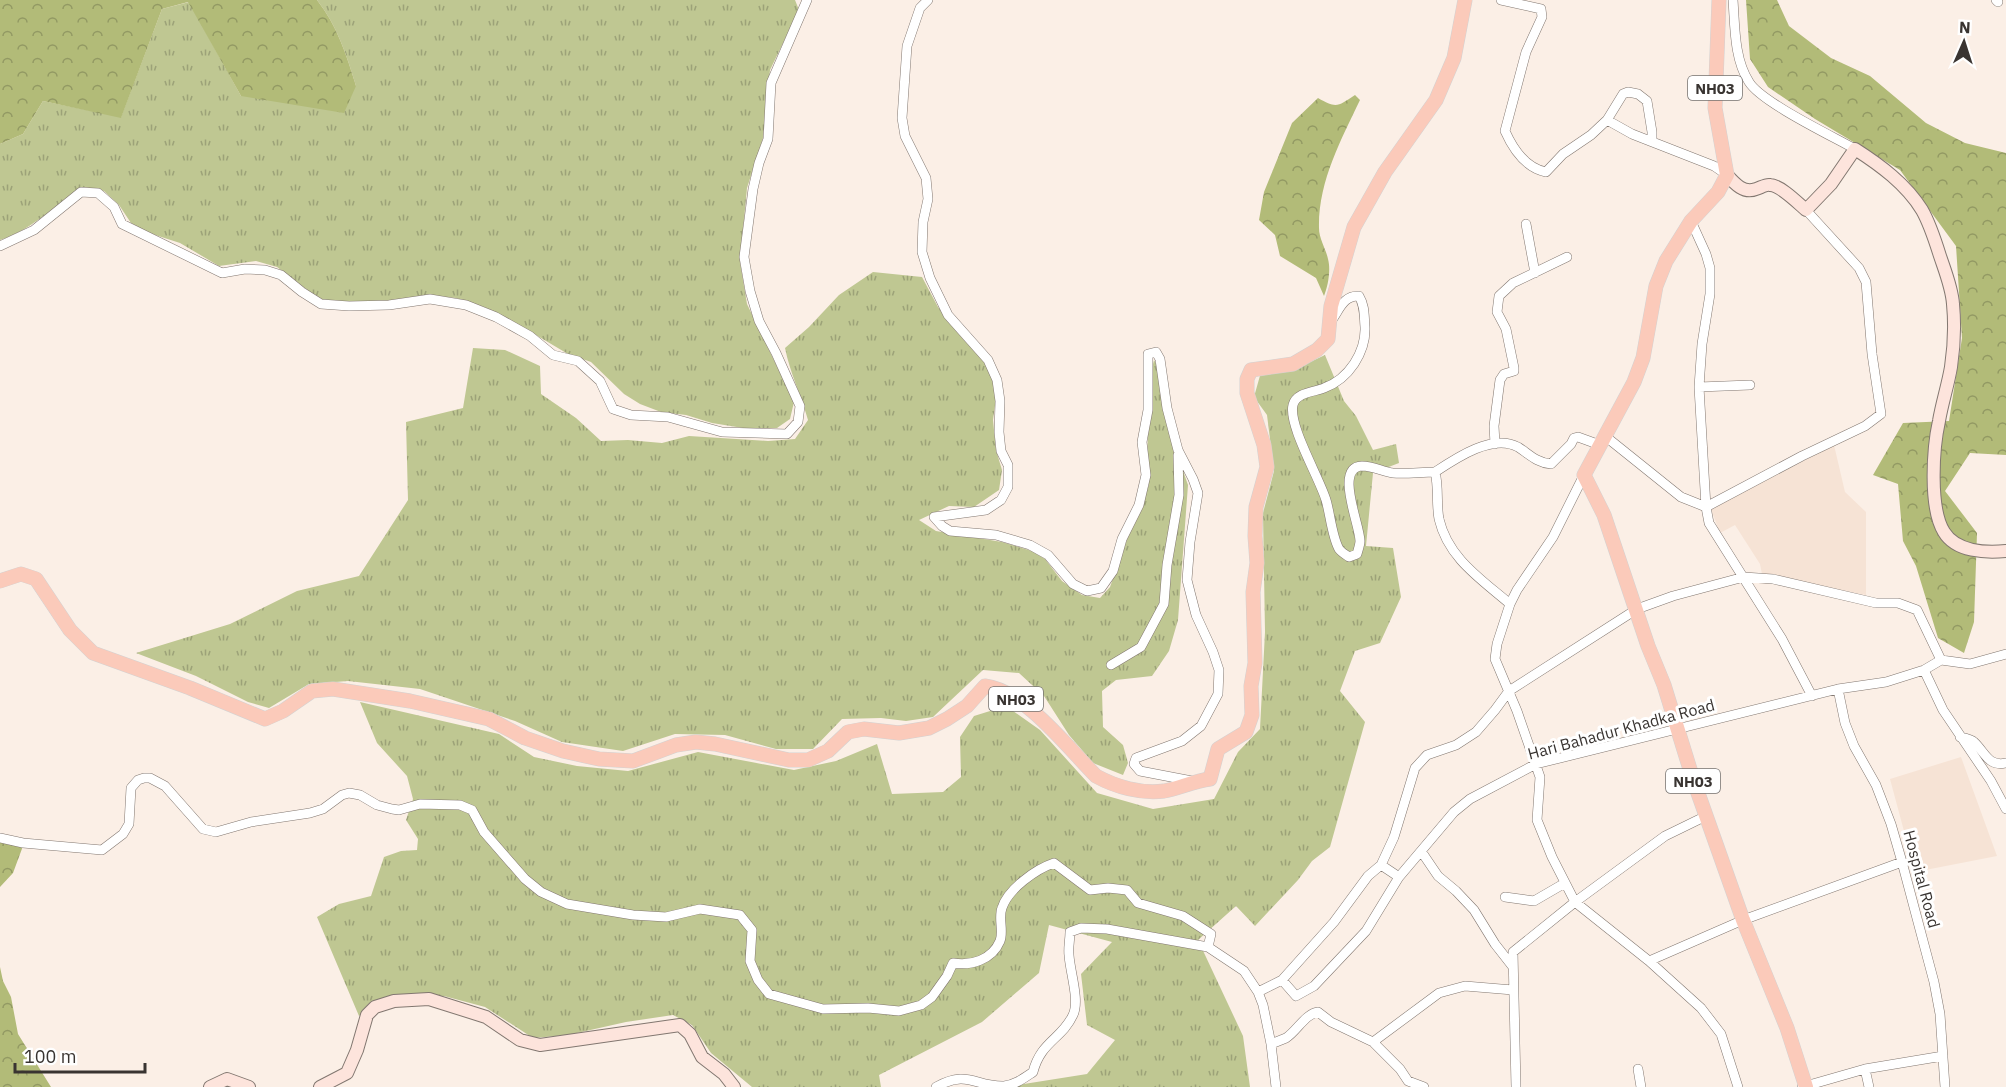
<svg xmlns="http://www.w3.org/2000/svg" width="2006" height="1087" viewBox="0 0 2006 1087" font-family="'IBM Plex Sans',sans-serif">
	<defs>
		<pattern id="grass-tufts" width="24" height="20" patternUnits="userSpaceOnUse" patternTransform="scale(1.5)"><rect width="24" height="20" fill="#bfc792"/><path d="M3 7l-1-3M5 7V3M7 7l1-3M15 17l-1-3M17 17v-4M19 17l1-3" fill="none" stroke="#9ca278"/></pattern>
		<pattern id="forest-crowns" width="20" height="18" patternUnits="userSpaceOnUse" patternTransform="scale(1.5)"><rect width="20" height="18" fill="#b2bb78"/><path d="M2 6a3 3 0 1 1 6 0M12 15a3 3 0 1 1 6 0" fill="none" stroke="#929963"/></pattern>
	</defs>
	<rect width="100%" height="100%" fill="#fbefe6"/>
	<path fill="#f6e3d5" d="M1834 445 1845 492 1866 512V595L1762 574 1760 564 1735 525 1720 533 1711 509Z
		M1961 757 1997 856 1915 872 1890 779Z"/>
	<path fill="url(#grass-tufts)" d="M317 0H795L799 10 770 70 763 138 747 188 740 262 747 304 794 402 790 419 777 428H743L712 423 686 415 661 412 640 404 624 394 591 362 568 354 514 322 484 307 456 298 427 295 381 302H342L319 299 277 267 256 261 219 266 180 243 149 233 131 223 119 205 104 191 84 187C56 204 32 230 0 240V144L23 134 43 101 121 117 162 9 189 2 241 96 356 86C347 56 337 25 317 0Z
		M873 272 922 277 938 307 963 339 984 361 993 378 996 398 993 420 996 450 1002 470 999 490 974 507 949 506 919 520 936 531 1002 542 1032 551 1045 559 1062 581 1082 595 1100 598 1110 587 1129 534 1142 507 1149 484 1147 456 1151 372 1154 360 1158 367 1167 425 1188 485 1178 620 1169 651 1152 676 1116 680 1102 691 1103 727 1123 745 1128 763 1123 775 1093 763 1069 735 1044 696 1019 673 983 670 933 717 906 721 881 718 842 719 813 749H776L725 735 675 734 623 751 562 742 515 721 420 689 348 681 309 684 269 708 248 702 196 676 136 653 230 624 297 591 359 576 408 500 406 422 463 408 473 348 505 350 540 366 541 394 576 418 601 441 628 440 662 443 689 436 768 441 795 439 808 420C801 395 790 373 785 348L809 327 839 295Z
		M1325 355 1344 401 1356 416 1373 450 1396 444 1399 463 1373 473 1366 546 1393 548 1401 597 1380 643 1355 651 1340 691 1365 722 1330 847 1312 861 1298 880 1255 926 1236 906 1198 940 1243 1036 1250 1087H1005L1087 1074 1115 1040 1087 1025 1081 974 1112 942 1049 925 1039 973 982 1022 879 1075 881 1087H752L711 1053 692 1025 673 1015 626 1022 568 1035 533 1038 485 1007 444 996 393 995 374 1003 359 1016 317 917 339 904 371 896 384 857 401 851 417 850 418 839 406 820 413 799 407 776 377 743 360 702 499 734 534 757 577 766 628 771 698 752 794 770 836 761 877 744 892 794 943 792 961 777 960 737 974 716 1006 706 1040 730 1097 793 1153 809 1214 799 1238 752 1260 729 1265 632 1263 513 1274 471 1267 415 1254 397 1261 372H1289Z"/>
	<path fill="url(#forest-crowns)" d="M0 0H317C337 25 347 56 356 86L344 113 241 96 188 2 162 9 121 118 43 101 23 134 0 144Z
		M1746 0H1777L1789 26 1831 58 1870 76 1926 123 1965 143 2006 153V455L1970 453 1945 491 1977 533 1974 622 1964 653 1938 638 1916 566 1903 541 1898 484 1873 475 1903 423 1949 421 1962 338 1956 246 1900 170 1815 119 1768 87 1750 59Z
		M1355 95 1360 100C1341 140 1318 182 1319 228 1319 239 1326 249 1328 259 1331 270 1328 286 1324 296L1316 278 1280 256 1275 235 1259 220 1264 192 1292 123 1318 98C1337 109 1338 106 1355 95Z
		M0 842 23 846 13 873 0 887Z
		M0 967 3 981 11 997 18 1034 51 1087H0Z"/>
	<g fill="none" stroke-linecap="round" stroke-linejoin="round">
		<g stroke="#827770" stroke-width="10">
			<path id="street" d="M928 0 920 8 907 46 902 118 905 136 926 178 928 199 923 222 922 252 930 278 948 315 988 360 997 380 1000 401 999 432 1001 451 1008 465V487L1001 500 986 510 934 517 942 526 950 531 996 535 1030 545 1048 555 1073 584 1087 591 1101 588 1113 571 1122 539 1139 505 1146 475 1142 442 1148 410V354L1156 352 1160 359 1167 408 1178 450 1193 479 1198 493 1190 542 1187 580 1196 615 1213 652 1219 670 1218 694 1201 726 1182 741 1136 758 1134 764 1140 771 1192 781
				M1501 0 1541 9 1542 17 1526 52 1505 131C1513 149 1526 168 1546 172L1563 154 1591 135 1607 120 1623 94 1628 92 1638 94 1647 101 1652 132V141
				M1733 0C1735 26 1734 59 1749 82 1761 102 1832 136 1855 149
				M1996 0 1998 2
				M1607 120 1632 134 1714 166 1727 175
				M1691 221 1706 254 1710 268V294L1702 344 1699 387 1706 507
				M1526 224 1535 273
				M0 246 34 230 81 192 98 193 114 207 122 224 222 273 245 269 265 270 281 275 302 292 321 304 349 306 389 305 430 299 466 305 496 317 530 336 553 355 578 361 600 381 613 409 631 415 668 417 722 432 787 434 798 422 800 406 776 353 759 321 750 291 744 257 753 189 759 163 768 139 771 83 807 0
				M1331 321C1339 311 1343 295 1359 296 1365 306 1364 316 1365 327 1366 352 1349 379 1324 388 1315 392 1296 392 1293 405 1288 425 1319 477 1326 500 1330 513 1332 537 1339 549 1341 552 1346 555 1349 557L1357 554C1358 550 1360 545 1360 541 1360 525 1334 467 1362 466 1374 466 1383 472 1393 473 1407 474 1421 472 1435 472 1439 487 1436 503 1439 519 1448 558 1481 579 1510 604
				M1699 387 1750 385
				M1605 436 1681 497 1706 507 1709 523 1782 639 1812 696
				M1495 444 1494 426 1500 380 1504 374 1514 371V368L1506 329 1497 312 1499 296 1513 283 1567 257
				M1435 472C1456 458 1493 433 1518 447 1529 454 1537 463 1551 464L1571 444 1574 438 1578 437 1600 445
				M1584 475 1553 537 1517 590 1510 604 1497 644 1495 659 1517 711 1540 777 1537 820 1552 857 1575 902 1649 961 1701 1008 1721 1034 1738 1087
				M1706 507 1802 456 1865 426 1881 414 1872 354 1866 282 1859 268 1806 210
				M1111 665 1141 647 1164 604 1167 565 1179 495 1178 455
				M1924 670 1943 710 1991 781 2006 809
				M1838 689 1845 723 1854 746 1876 785 1891 824 1902 862 1934 982 1940 1014 1945 1087
				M1960 737C1965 738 1971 739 1974 742 1985 752 1988 767 2006 763
				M0 838 23 843 102 850 123 834 129 824 131 788 138 780 144 778H150L165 786 203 829 216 832 251 822 310 813 323 809 342 795 349 793 360 795 377 805 392 809 399 810 420 804 460 805 472 810 484 832 525 879 541 892 567 904 633 915 666 917 700 909 740 915 752 930 750 961 758 980 769 994 823 1009 868 1008 899 1011 921 1005 932 997 947 976 953 963C971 966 992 960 1000 941 1004 931 998 918 1002 908 1008 889 1036 869 1054 863L1090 890 1108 888 1127 890 1138 903 1183 916 1211 934 1208 947
				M1421 851 1438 876 1456 891 1474 910 1495 944 1513 967
				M1381 865 1399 877
				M1505 897 1534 901 1565 883
				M1649 961 1743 920 1902 862
				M1282 980 1296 996 1314 986 1366 931 1399 877 1454 812 1470 799 1536 764 1838 689 1886 682 1924 670 1941 660 1970 664 2006 654
				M1258 992 1282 980 1334 922 1368 876 1381 865 1394 837 1415 768 1427 755 1456 745 1476 732 1495 710 1509 691 1637 609 1673 596 1744 577 1773 579 1876 603H1898L1917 610 1941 660
				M1373 1042 1439 993 1465 986 1513 990
				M1271 1044C1276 1042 1281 1040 1286 1038 1297 1031 1305 1014 1318 1012L1331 1022 1373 1042 1400 1069 1408 1081 1424 1087
				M1638 1069 1641 1087
				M1865 1069 1869 1087
				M936 1087C968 1069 975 1087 1004 1086 1015 1085 1024 1078 1033 1072 1041 1041 1062 1039 1073 1015 1080 1001 1070 972 1069 955 1068 948 1070 940 1070 932L1081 928 1107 929 1208 947 1244 971 1258 992 1263 1005 1271 1044 1276 1087
				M1516 1087 1513 952 1575 902 1665 836 1706 816
				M1802 1087 1865 1069 1943 1056"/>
		</g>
		<g stroke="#827770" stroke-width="14">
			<path id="secondary" d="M1727 175C1735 184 1744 194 1756 189 1760 188 1766 184 1770 185 1780 185 1798 203 1806 210L1831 184 1855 149C1880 165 1906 184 1922 210 1930 224 1935 240 1940 256 1945 271 1952 288 1953 304 1955 325 1954 347 1951 367 1948 385 1942 403 1939 421 1933 448 1929 508 1944 532 1956 552 1986 553 2006 551
				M210 1087 227 1079 249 1087
				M320 1087 347 1073 357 1050 367 1015 375 1007 394 1001 429 999 486 1017 520 1040 540 1045 680 1025 690 1034 702 1057 724 1074 734 1087"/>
		</g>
		<g stroke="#d3d2d2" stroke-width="15">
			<path id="primary" d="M1719 0 1715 108 1727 175 1718 192 1691 221 1666 261 1656 286 1643 358 1634 382 1584 475 1604 515 1648 646 1664 685 1693 779 1743 920 1787 1028 1806 1087
				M0 581 21 574 36 579 70 630 93 653 190 688 265 719 283 711 312 691 333 689 410 701 489 719 525 738 563 751 599 759 633 761 676 745 696 742 715 744 789 760H808L828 751 848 732 864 729 899 733 929 728 947 719 967 706 985 686C1025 691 1068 748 1096 776 1116 787 1141 794 1164 791 1180 788 1194 781 1210 779L1218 749 1246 732 1252 715 1251 686 1255 663 1253 592 1257 563 1255 536 1256 507 1267 467 1264 445 1247 393V379L1251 370 1293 364 1317 350 1328 339 1331 306 1354 227 1385 172 1436 100 1454 58 1465 0"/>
		</g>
		<use href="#street" stroke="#fff" stroke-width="9"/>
		<use href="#secondary" stroke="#fde4dc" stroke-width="12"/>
		<use href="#primary" stroke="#fbcaba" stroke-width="14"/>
	</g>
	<g text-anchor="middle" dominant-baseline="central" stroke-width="6" stroke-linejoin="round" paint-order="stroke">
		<g fill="#fff" stroke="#74716f" stroke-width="1.5">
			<rect x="1688" y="76" width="54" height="24" rx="4.5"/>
			<rect x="989" y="687" width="54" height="24" rx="4.5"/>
			<rect x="1666" y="769" width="54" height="24" rx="4.5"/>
		</g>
		<g font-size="15" font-weight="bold" fill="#393431">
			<text x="1715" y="88">NH03</text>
			<text x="1016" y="699">NH03</text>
			<text x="1693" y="781">NH03</text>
		</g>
		<g font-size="16" fill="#393431" stroke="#fff">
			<text transform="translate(1621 729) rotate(-15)">Hari Bahadur Khadka Road</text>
			<text transform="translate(1922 879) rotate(75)">Hospital Road</text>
		</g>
	</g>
	<g transform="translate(1964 42) rotate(3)" stroke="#ffffff" stroke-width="4.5" paint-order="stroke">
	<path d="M0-4.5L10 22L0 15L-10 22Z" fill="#393431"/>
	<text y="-9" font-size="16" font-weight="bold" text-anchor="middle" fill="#393431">N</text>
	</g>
	<path d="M15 1063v9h130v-9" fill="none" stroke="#393431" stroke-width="3"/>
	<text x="24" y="1063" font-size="18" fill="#393431" stroke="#ffffff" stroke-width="4.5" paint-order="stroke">100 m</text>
</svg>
